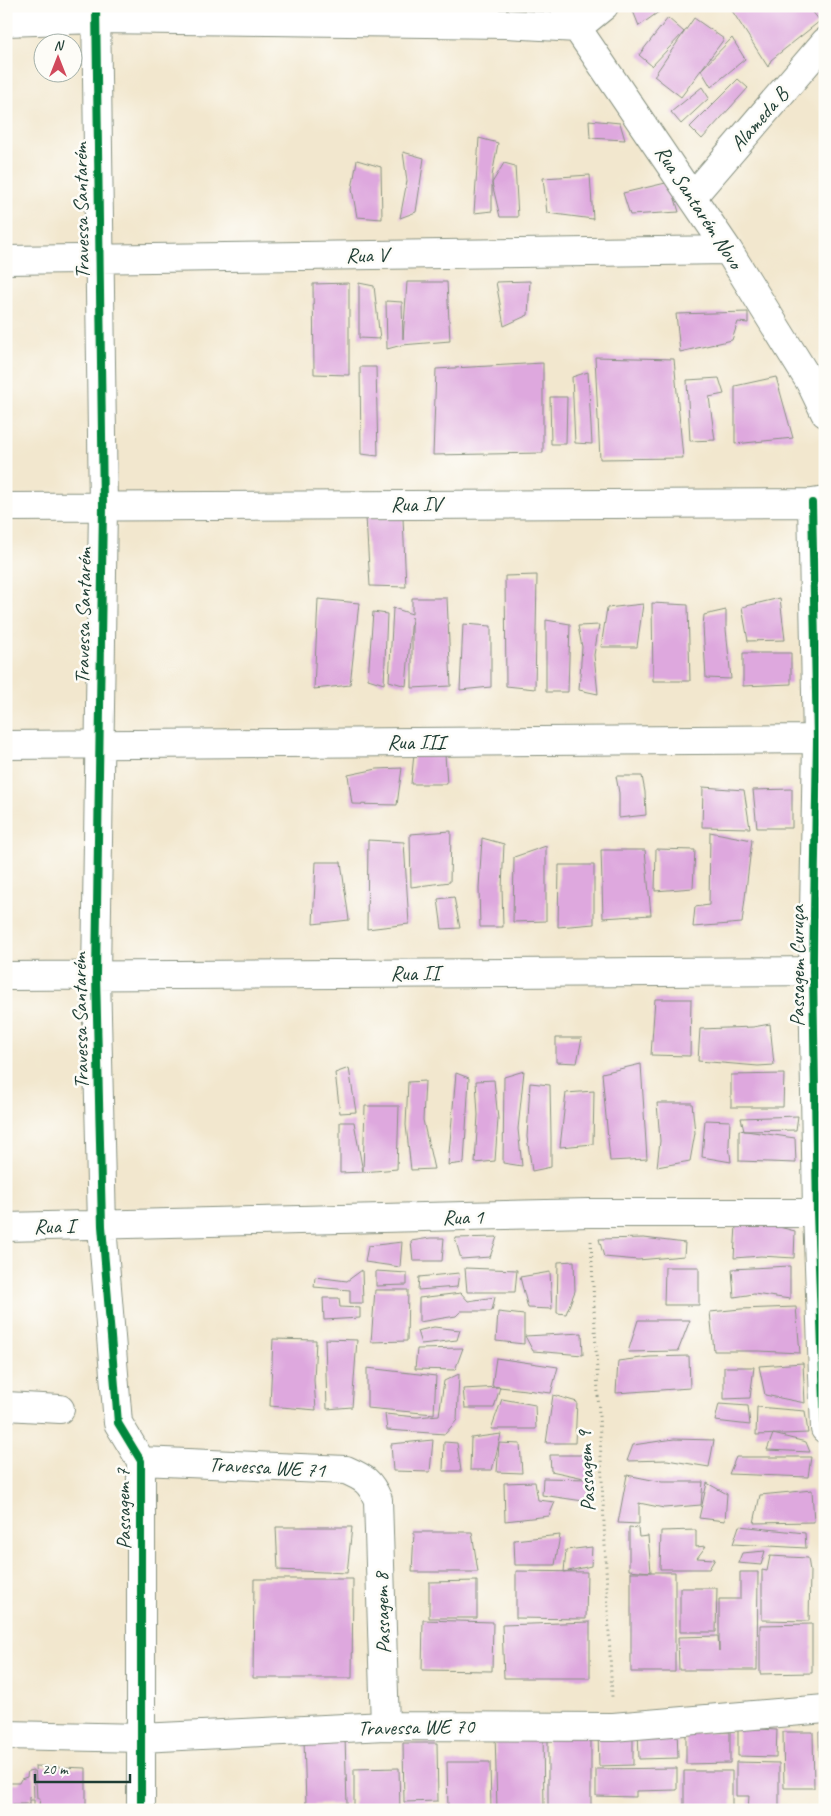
<svg xmlns="http://www.w3.org/2000/svg" width="831" height="1816" viewBox="0 0 831 1816" font-family="Caveat,sans-serif">
	<rect width="100%" height="100%" fill="#fdfcf7"/>
	<filter id="ink" filterUnits="userSpaceOnUse"><feTurbulence type="fractalNoise" baseFrequency=".02" numOctaves="2"/><feDisplacementMap in="SourceGraphic" scale="10" xChannelSelector="R" yChannelSelector="G"/><feConvolveMatrix kernelMatrix="1 2 1 2 8 2 1 2 1" color-interpolation-filters="sRGB"/></filter>
	<filter id="wash" filterUnits="userSpaceOnUse"><feTurbulence type="fractalNoise" baseFrequency=".0096" numOctaves="4" result="noise"/><feDisplacementMap in="SourceGraphic" scale="20" xChannelSelector="R" yChannelSelector="G"/><feGaussianBlur stdDeviation="1.12" result="paint"/><feColorMatrix in="noise" values="0 0 0 0 0 0 0 0 0 0 0 0 0 0 0 0 0 1.4 0 .05"/><feComposite in="paint" operator="in"/></filter>
	<g filter="url(#wash)">
		<rect width="100%" height="100%" fill="#f2e7ce"/>
		<g id="blocks">
			<path fill="#dea8de" d="M631 6H667L639 26Z
				M729 6H808L820 21 771 60 768 67Z
				M668 18 684 32 652 66 639 55Z
				M694 18 724 39 681 97 654 76Z
				M732 38 745 59 711 87 701 70Z
				M738 79 748 88 702 139 690 127Z
				M702 87 709 98 681 124 671 112Z
				M589 120 620 123 625 140 590 138Z
				M479 138 498 143 492 176V211L474 213Z
				M403 152 424 158 416 212 400 218 407 181Z
				M357 160 381 167 382 219 357 217 352 189Z
				M504 163 515 166 518 217H500L492 183Z
				M590 175 593 219 547 213 543 178Z
				M670 182 679 212 630 215 623 193Z
				M530 281 528 315 504 326 496 282Z
				M407 282H447L450 341 402 345 387 349 386 301 402 302 403 339Z
				M349 283V375L314 374 313 284Z
				M359 283 374 286 380 339 359 338Z
				M748 312V323L738 322 732 340 680 352 676 314Z
				M595 357 674 359 683 458 600 459Z
				M543 363V453L433 455 436 369Z
				M360 367H376L378 456 361 454Z
				M588 372 592 444 575 443 572 377Z
				M776 377 793 438 735 444V386Z
				M719 378 724 394 709 397 715 440 690 441 687 380Z
				M550 397H567L566 444H551Z
				M366 517 403 518 406 587 370 586Z
				M537 575 535 689 506 686 505 576Z
				M412 598H447L451 686 412 688V617L406 686 389 681 393 608 412 614Z
				M780 598 785 640 748 641 742 607Z
				M318 599 359 603 350 685 314 689Z
				M652 603 688 605 690 681H653Z
				M643 604 637 647H601L607 608Z
				M726 610V629L731 679 706 678 703 626 704 615Z
				M373 612 387 614 384 684 368 679Z
				M546 620 570 624 568 692H546Z
				M463 624 491 626V687L460 690Z
				M599 625 594 655 598 694 579 690 582 647 578 626Z
				M743 653H791V684L743 686Z
				M414 754H445L447 784H411Z
				M402 768 397 805 352 804 348 775 377 769Z
				M616 776H642L645 792 646 815 619 818V793Z
				M703 787 744 790 750 828 702 827Z
				M792 789V828H757L753 790Z
				M451 831 450 882 411 887 410 834Z
				M710 832 752 840 742 923 693 927 695 907 709 905Z
				M482 838 504 844 502 888 503 927H480L479 888Z
				M368 840 404 842 409 924 367 929Z
				M546 846V921L513 922 514 857Z
				M656 849 695 850 693 888 655 891Z
				M601 850H645L651 915 603 918Z
				M316 862H341L349 920 313 924Z
				M559 865H594V924L558 927Z
				M454 897 460 928 442 929 438 899Z
				M655 999H691L690 1056 651 1055Z
				M770 1024 774 1065 758 1066 698 1061 700 1029 753 1027Z
				M556 1038H582L577 1063 556 1062Z
				M641 1064 647 1159 610 1161 602 1073Z
				M349 1068 356 1112 340 1113 335 1073Z
				M524 1071 518 1129 522 1166 503 1163 504 1077Z
				M456 1073 469 1078 464 1163 448 1165Z
				M784 1074 783 1107H731V1075Z
				M494 1080 498 1119 495 1161 475 1163 478 1115 476 1081Z
				M425 1081 423 1120 434 1169 411 1170 406 1125 408 1082Z
				M530 1083 550 1085 551 1137V1167L532 1171 527 1137Z
				M594 1091 593 1144 560 1147 566 1093Z
				M657 1103H692L695 1133 690 1161 657 1167 660 1141Z
				M365 1106H399L397 1169 363 1172Z
				M798 1116 796 1130 744 1131 741 1118Z
				M705 1120 730 1121 729 1145 731 1162 702 1157Z
				M340 1122H354L363 1172 340 1173Z
				M739 1130 795 1138 796 1163 739 1161Z
				M736 1225 775 1226 795 1231 794 1258 761 1256 734 1258Z
				M497 1237 490 1257 461 1259 455 1238Z
				M430 1238H444L442 1261H413L411 1241Z
				M644 1238 685 1243 684 1256 638 1260 604 1257 599 1239Z
				M402 1242 400 1267 365 1262 368 1246Z
				M574 1261 575 1291 566 1314 557 1313 558 1262Z
				M790 1266V1299L754 1294 734 1297 732 1269Z
				M665 1267H699V1305H664Z
				M465 1268 517 1270 515 1292H467Z
				M362 1270 363 1303H350V1290L314 1287 315 1277 347 1281Z
				M376 1271 407 1273V1285L376 1286Z
				M550 1272 552 1309 528 1308 520 1277Z
				M459 1273 457 1287 418 1290 419 1277Z
				M375 1290H408L407 1341 371 1342Z
				M461 1293 468 1301 495 1297 492 1311H461L456 1316 419 1322V1298Z
				M323 1298H339L340 1307 360 1308V1318L324 1320Z
				M796 1307 800 1353 759 1351H714L710 1312 741 1309Z
				M498 1312 524 1315V1344L496 1341Z
				M638 1320H690L678 1351 628 1352Z
				M434 1327 460 1330 457 1340 421 1344 417 1331Z
				M582 1333 583 1355 533 1351 525 1336Z
				M273 1339 316 1340 314 1380 316 1410 270 1406Z
				M325 1339 357 1340 352 1407 327 1409Z
				M463 1348 455 1370 415 1369 417 1349Z
				M689 1356 690 1388 616 1393 618 1361 649 1357Z
				M496 1358 558 1367 551 1393 500 1387 494 1408H465L463 1389 500 1387 492 1386Z
				M803 1363 805 1403 765 1395 759 1366Z
				M724 1367H754L750 1398 724 1399Z
				M367 1368 436 1376 434 1414 367 1408Z
				M459 1374 457 1420 445 1434 387 1430 385 1414 417 1417 439 1415 444 1381Z
				M553 1395 577 1402 575 1443H546Z
				M502 1399 535 1405 536 1429H491Z
				M719 1404 748 1406 750 1425 715 1421Z
				M757 1407 805 1411 808 1433 756 1435Z
				M501 1434 499 1443 520 1444 522 1473 497 1472 499 1443 492 1470H470L471 1438Z
				M773 1434 806 1442 810 1452 767 1450Z
				M674 1439 714 1440 709 1467 667 1460 627 1461 633 1445Z
				M433 1440 430 1472 393 1471 391 1444Z
				M444 1442 457 1443 461 1471H443Z
				M550 1455H590V1502L542 1495 543 1478 589 1479 551 1471Z
				M736 1457H811L808 1477 729 1474Z
				M627 1475 662 1482H703L701 1505 664 1508 639 1503V1524L618 1523Z
				M535 1482 538 1500 555 1502 549 1516 505 1521 504 1483Z
				M707 1483 727 1494 725 1521 699 1518Z
				M812 1490 814 1522 754 1523 760 1495Z
				M739 1526 805 1533 806 1548 733 1544Z
				M276 1527H352L347 1573 278 1570Z
				M629 1527 638 1528 639 1537 648 1536 651 1572 629 1570Z
				M696 1530V1547L706 1546 697 1558 715 1559 709 1569H660L661 1531Z
				M414 1532H472L478 1572H412Z
				M560 1535 555 1565H515L514 1540Z
				M592 1547 591 1566 564 1572 566 1550Z
				M765 1551 761 1565 738 1563 742 1553Z
				M770 1556 808 1558 810 1571 809 1621 762 1620V1570L767 1571Z
				M516 1571 587 1572 586 1619 516 1618Z
				M631 1572H675V1672H631Z
				M740 1572H758L757 1670H679L678 1637 718 1636 719 1651V1599H740Z
				M254 1579H353L352 1678H253Z
				M477 1581V1618H429V1582Z
				M680 1588H717L716 1632H680Z
				M423 1620 493 1622 492 1671 422 1670Z
				M590 1622V1678H504L502 1625Z
				M812 1624V1673L760 1674V1625Z
				M638 1728H677L678 1758 639 1759Z
				M738 1728 777 1730 776 1757 738 1756Z
				M543 1731 544 1810H497L495 1732Z
				M730 1732V1763L686 1764V1733Z
				M783 1732H813L814 1788H784Z
				M819 1732H825V1810H820Z
				M598 1733H633V1765L599 1766Z
				M548 1734 591 1735V1810H548Z
				M345 1737 347 1804 306 1805 304 1739Z
				M403 1743H437L438 1801 404 1802Z
				M447 1762H490L491 1810H448Z
				M736 1762 779 1763V1810H748L749 1796H736Z
				M35 1766 86 1768V1809L39 1807 40 1798H37Z
				M399 1768 400 1810H354V1769Z
				M677 1768V1790L636 1791V1797L596 1796V1769Z
				M33 1770 34 1798 29 1797V1804H13L12 1810H6V1783H19L21 1779 27 1777 28 1771Z
				M684 1771H732V1810H684Z
				M30 1800H34V1810H20V1806L30 1807Z"/>
		</g>
	</g>
	<g filter="url(#ink)">
		<use href="#blocks" fill-opacity="0" stroke="#889281" stroke-width="1"/>
		<g fill="none" stroke-linecap="round" stroke-linejoin="round">
			<g stroke="#889281" stroke-width="30">
				<path id="minor" d="M96 6 103 506 96 975 102 1226 118 1423 141 1461V1810
					M564 6 577 28 728 250 810 382 825 413
					M6 22 96 19 506 24 577 28 604 6
					M693 196 825 42
					M6 260 728 250
					M812 503 817 740 813 971 817 1213 825 1429
					M6 507 812 503 825 501
					M6 745 825 739
					M6 976 825 971
					M6 1227 590 1213H825
					M6 1406 60 1409
					M141 1461 346 1470C364 1478 370 1481 378 1500L385 1726
					M6 1735 141 1738 385 1726 613 1727 825 1709"/>
			</g>
			<path stroke="#889281" stroke-width="3" stroke-dasharray="1 4" stroke-linecap="butt" d="M591 1241 612 1697"/>
			<use href="#minor" stroke="#fff" stroke-width="28"/>
			<g stroke="#fdfcf7" stroke-width="11">
				<path id="cycleway" d="M96 6 103 506 96 975 102 1226 118 1423 141 1461V1810
					M812 503 817 740 813 971 817 1213 825 1429"/>
			</g>
			<use href="#cycleway" stroke="#00873e" stroke-width="8"/>
		</g>
	</g>
	<g text-anchor="middle" dominant-baseline="central" stroke-width="5" stroke-linejoin="round" paint-order="stroke">
		<g font-size="21" fill="#1f3d34" stroke="#fdfcf7">
			<text transform="translate(759 119) rotate(-49)">Alameda B</text>
			<text transform="translate(699 207) rotate(57)">Rua Santarém Novo</text>
			<text transform="translate(81 211) rotate(-91)">Travessa Santarém</text>
			<text transform="translate(367 255) rotate(-1)">Rua V</text>
			<text x="416" y="504">Rua IV</text>
			<text transform="translate(83 616) rotate(-89)">Travessa Santarém</text>
			<text x="416" y="742">Rua III</text>
			<text transform="translate(797 966) rotate(-90)">Passagem Curuça</text>
			<text x="415" y="973">Rua II</text>
			<text transform="translate(80 1021) rotate(-91)">Travessa Santarém</text>
			<text transform="translate(463 1217) rotate(-1)">Rua 1</text>
			<text transform="translate(54 1226) rotate(-1)">Rua I</text>
			<text transform="translate(267 1467) rotate(3)">Travessa WE 71</text>
			<text transform="translate(586 1471) rotate(-93)">Passagem 9</text>
			<text transform="translate(123 1509) rotate(-91)">Passagem 7</text>
			<text transform="translate(382 1613) rotate(-92)">Passagem 8</text>
			<text transform="translate(416 1727) rotate(-1)">Travessa WE 70</text>
		</g>
	</g>
	<rect width="831" height="1816" fill="none" stroke="#fdfcf7" stroke-width="25"/>
	<g transform="translate(58 58)"><circle r="24" fill="#fdfcf7" stroke="#a4b0a9"/>
	<path d="M0-4L9 19L0 12L-9 19Z" fill="#d1495b"/>
	<text y="-8" font-size="14" font-weight="bold" text-anchor="middle" fill="#1f3d34">N</text>
	</g>
	<path d="M35 1774v8h95v-8" fill="none" stroke="#1f3d34" stroke-width="2.5"/>
	<text x="42" y="1774" font-size="15" fill="#1f3d34" stroke="#fdfcf7" stroke-width="4" paint-order="stroke">20 m</text>
</svg>
